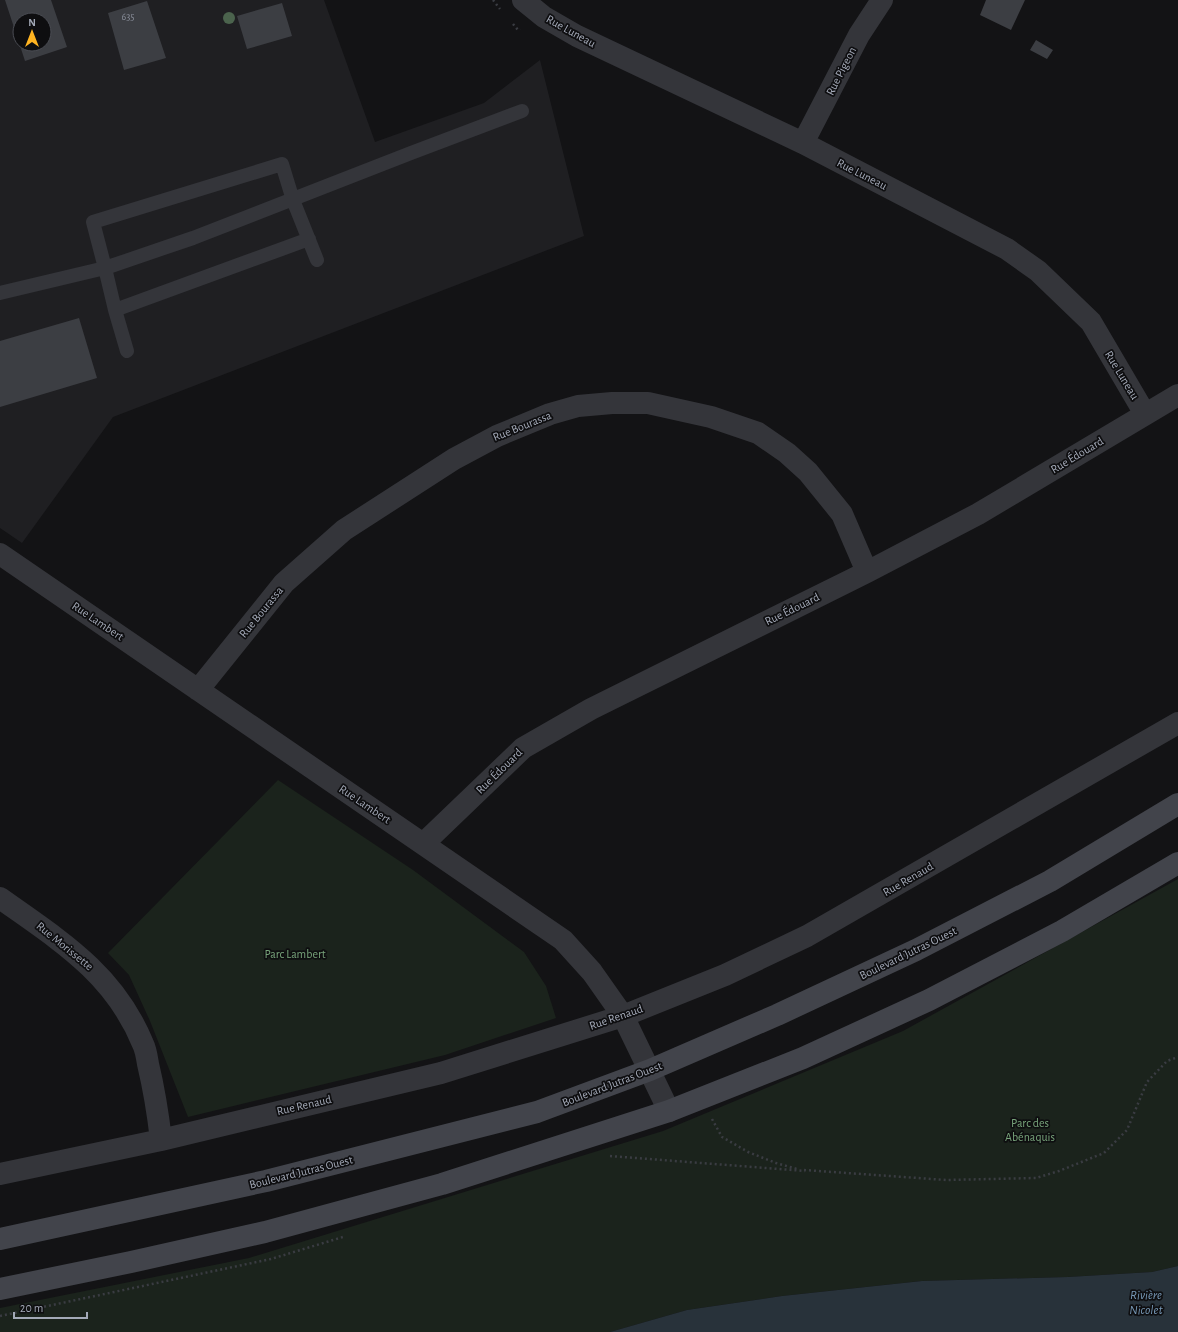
<svg xmlns="http://www.w3.org/2000/svg" width="1178" height="1332" viewBox="0 0 1178 1332" font-family="'Alegreya Sans',sans-serif">
	<rect width="100%" height="100%" fill="#131315"/>
	<path fill="#1f1f22" fill-rule="evenodd" d="M0 0H324L375 142 484 103 540 60 584 236 113 417 22 543 0 528ZM20 20H44V44H20Z"/>
	<path fill="#1b231c" d="M278 780 413 870 524 952 546 986 556 1018 445 1055 188 1117 150 1021 129 975 108 953Z
		M1178 879V1266L1152 1272 1068 1277 922 1281 782 1296 687 1310 610 1332H0V1308L249 1258 663 1131 903 1031Z"/>
	<path fill="#28323a" d="M1178 1266V1332H610L687 1310 782 1296 922 1281 1068 1277 1152 1272Z"/>
	<path fill="#3c3e43" fill-rule="evenodd" d="M5 0H51L67 47 25 61ZM20 20H44V44H20Z
		M986 0H1025L1011 30 980 15Z
		M147 1 166 58 124 70 108 13Z
		M282 3 292 36 247 49 237 16Z
		M1036 40 1053 50 1047 59 1030 50Z
		M79 318 97 378 0 407V341Z"/>
	<g fill="none" stroke-linecap="round" stroke-linejoin="round">
		<path stroke="#3a3c42" stroke-width="2.5" stroke-dasharray="2 3" stroke-linecap="butt" d="M493 0 500 9
			M513 24 518 30 520 29
			M712 1119 722 1137 748 1152 776 1163 797 1169
			M610 1156 805 1171
			M804 1170 946 1180 1036 1178 1059 1171 1104 1153 1127 1130 1147 1082 1167 1061 1178 1057
			M0 1316 271 1259 343 1237"/>
		<path stroke="#34353a" stroke-width="14" d="M0 293 105 268 93 222 282 164 293 200 317 260
			M115 310 309 239
			M127 351 115 310 105 268 193 238 411 153 522 111"/>
		<path stroke="#34353a" stroke-width="22" d="M523 0 544 17 577 36 803 143 1007 249 1038 271 1091 322 1145 414
			M803 143 859 35 882 0
			M0 554 563 940 592 972 623 1016 669 1111
			M198 690 284 583 344 530 454 459 497 436 550 414 578 406 612 403H648L711 417 758 433 787 453 808 472 842 514 867 572
			M423 844 523 748 591 709 867 572 978 514 1178 395
			M0 898C59 940 114 973 143 1044 146 1050 147 1058 148 1064 154 1089 158 1114 161 1140
			M0 1174 161 1140 441 1073 623 1016 725 975 807 936 1178 723"/>
		<path stroke="#42444b" stroke-width="22" d="M0 1239 266 1181 537 1112 650 1070 777 1015 916 950 1050 881 1178 804
			M0 1289 131 1262 265 1232 442 1184 669 1111 803 1058 929 1000 1062 931 1178 863"/>
	</g>
	<circle fill="#4b634d" cx="229" cy="18" r="6"/>
	<g text-anchor="middle" dominant-baseline="central" stroke-width="3.5" stroke-linejoin="round" paint-order="stroke">
		<g font-size="10" fill="#898e9a">
			<text x="128" y="17">635</text>
		</g>
		<g font-size="12" fill="#a3a9b7" stroke="#0e0e10">
			<text transform="translate(571 31) rotate(29)">Rue Luneau</text>
			<text transform="translate(841 71) rotate(-63)">Rue Pigeon</text>
			<text transform="translate(862 174) rotate(27)">Rue Luneau</text>
			<text transform="translate(1122 375) rotate(59)">Rue Luneau</text>
			<text transform="translate(522 426) rotate(-22)">Rue Bourassa</text>
			<text transform="translate(1077 455) rotate(-31)">Rue Édouard</text>
			<text transform="translate(792 609) rotate(-26)">Rue Édouard</text>
			<text transform="translate(261 612) rotate(-51)">Rue Bourassa</text>
			<text transform="translate(98 621) rotate(34)">Rue Lambert</text>
			<text transform="translate(499 771) rotate(-44)">Rue Édouard</text>
			<text transform="translate(365 804) rotate(34)">Rue Lambert</text>
			<text transform="translate(908 879) rotate(-30)">Rue Renaud</text>
			<text transform="translate(65 946) rotate(39)">Rue Morissette</text>
			<text transform="translate(908 953) rotate(-26)">Boulevard Jutras Ouest</text>
			<text transform="translate(616 1017) rotate(-19)">Rue Renaud</text>
			<text transform="translate(612 1084) rotate(-21)">Boulevard Jutras Ouest</text>
			<text transform="translate(304 1105) rotate(-13)">Rue Renaud</text>
			<text transform="translate(301 1172) rotate(-14)">Boulevard Jutras Ouest</text>
		</g>
		<g font-size="12" fill="#78a47b" stroke="#0e0e10">
			<text x="295" y="954">Parc Lambert</text>
			<text x="1030" y="1123">Parc des<tspan x="1030" dy="14">Abénaquis</tspan></text>
		</g>
		<g font-size="13" font-style="italic" fill="#7798b6" stroke="#0e0e10">
			<text x="1146" y="1295">Rivière<tspan x="1146" dy="15">Nicolet</tspan></text>
		</g>
	</g>
	<g transform="translate(32 32)"><circle r="19" fill="#0e0e10" stroke="#4a4c53"/>
	<path d="M0-3L7 15L0 10L-7 15Z" fill="#ffb421"/>
	<text y="-6" font-size="11" font-weight="bold" text-anchor="middle" fill="#a3a9b7">N</text>
	</g>
	<path d="M14 1312v6h73v-6" fill="none" stroke="#a3a9b7" stroke-width="2"/>
	<text x="20" y="1312" font-size="12" fill="#a3a9b7" stroke="#0e0e10" stroke-width="3" paint-order="stroke">20 m</text>
</svg>
